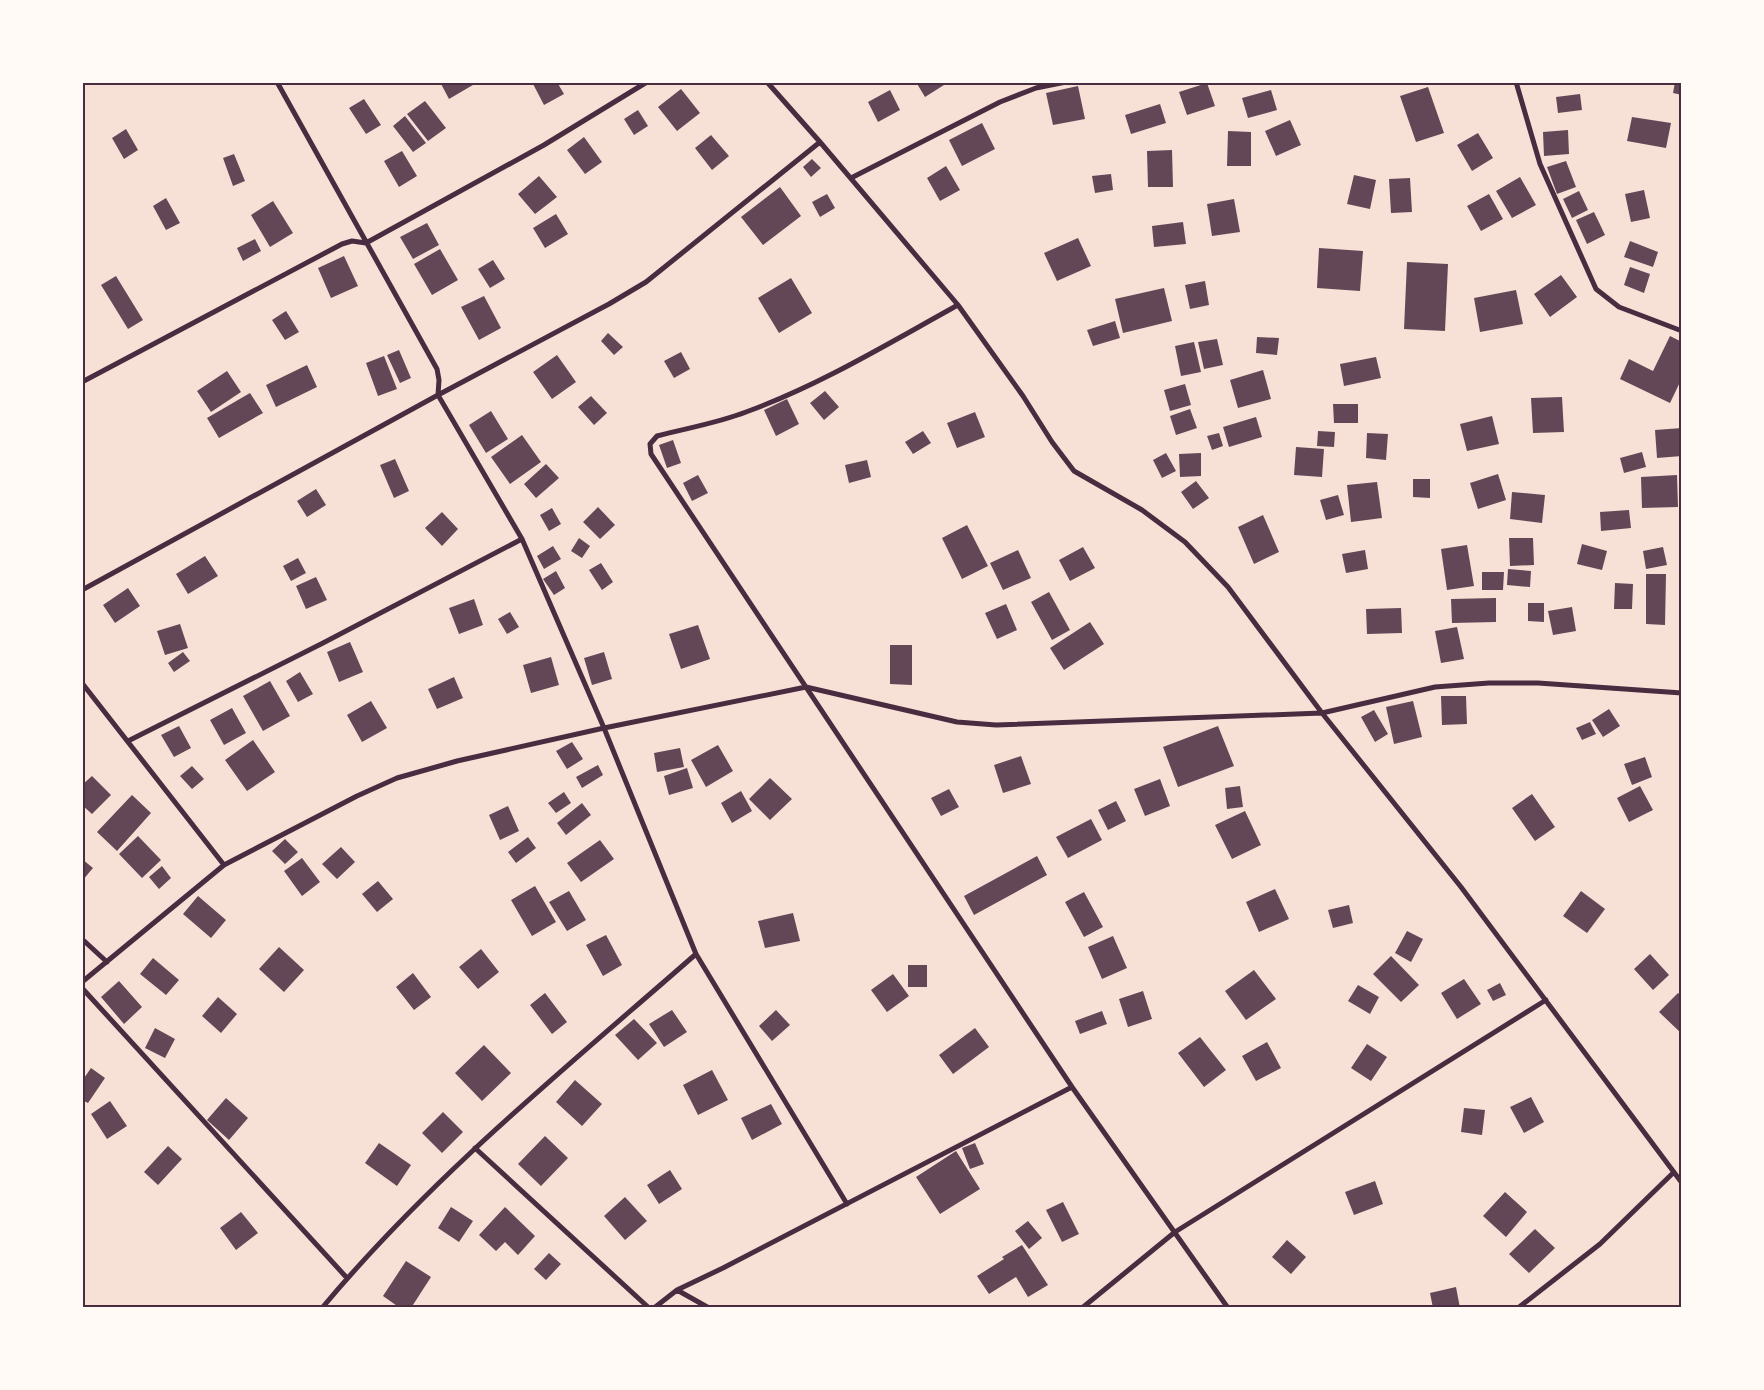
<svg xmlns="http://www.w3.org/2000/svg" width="1764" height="1390" viewBox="0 0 1764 1390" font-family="'Source Sans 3',sans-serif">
	<rect width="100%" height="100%" fill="#f7e1d7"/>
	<path fill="#644757" d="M440 82H478L449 99Z
		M532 82H557L564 94 544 105Z
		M916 82H942L944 85 925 97Z
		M1675 82H1682V95L1673 93Z
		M1207 83 1215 106 1187 115 1179 92Z
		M1078 86 1085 119 1053 125 1046 93Z
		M1428 87 1444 133 1416 142 1400 96Z
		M681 89 700 113 677 131 658 107Z
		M890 90 900 110 878 122 868 102Z
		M1271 90 1277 110 1248 118 1242 98Z
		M1580 94 1582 110 1558 113 1556 97Z
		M364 99 381 125 366 134 349 108Z
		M425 101 446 128 428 141 407 114Z
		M1160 104 1166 123 1131 134 1125 115Z
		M638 110 648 126 634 135 624 119Z
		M405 116 426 143 413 152 393 126Z
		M1632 117 1671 123 1666 148 1627 141Z
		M1290 120 1301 145 1276 156 1265 131Z
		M982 123 995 149 962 166 949 140Z
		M126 129 138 150 124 159 112 138Z
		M1568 130 1569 154 1544 156 1543 132Z
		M1228 131 1251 132V166H1227Z
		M1478 133 1493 158 1472 171 1457 145Z
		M711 135 729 156 712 170 695 148Z
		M584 137 602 162 585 174 567 150Z
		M1172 150 1173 187H1148L1147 151Z
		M402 151 417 176 399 187 384 161Z
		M234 154 245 181 233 186 223 158Z
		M812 159 821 168 811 177 803 167Z
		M1566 161 1576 187 1557 194 1547 167Z
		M946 166 960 190 940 201 927 178Z
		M1111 174 1113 190 1095 193 1092 176Z
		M1354 175 1376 180 1370 209 1347 204Z
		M539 176 557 197 535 214 518 194Z
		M1520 177 1536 205 1512 218 1496 191Z
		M1410 178 1412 212 1391 213 1389 179Z
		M780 187 801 216 763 245 741 217Z
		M1644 190 1650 218 1631 222 1625 194Z
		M1579 191 1588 210 1572 218 1563 199Z
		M827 194 835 208 820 217 812 202Z
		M1489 194 1503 219 1481 231 1467 206Z
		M166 198 180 223 166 230 153 206Z
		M1234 199 1240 232 1212 236 1207 204Z
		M273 201 293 233 270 247 251 215Z
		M1594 212 1605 235 1587 244 1576 220Z
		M556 214 568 234 545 248 533 228Z
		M1183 222 1186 244 1154 247 1152 226Z
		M427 223 439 245 413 259 400 237Z
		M1078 238 1091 266 1057 281 1044 253Z
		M255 239 261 251 243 261 237 248Z
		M1630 241 1658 252 1653 267 1624 257Z
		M1319 248 1363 251 1360 291 1317 288Z
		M440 249 458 280 432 295 414 264Z
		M344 256 358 286 331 298 318 268Z
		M493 260 505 279 490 288 478 269Z
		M1407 262 1448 264 1445 331 1404 329Z
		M1630 267 1650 274 1644 293 1624 285Z
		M1561 275 1577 297 1550 317 1534 294Z
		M116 276 143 320 128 329 101 285Z
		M791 278 812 313 779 333 758 298Z
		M1205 281 1209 305 1190 309 1185 285Z
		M1164 288 1172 321 1123 333 1115 299Z
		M1516 290 1523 324 1480 332 1474 298Z
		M484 296 501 328 479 340 461 307Z
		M286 311 299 332 285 340 272 320Z
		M1115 321 1120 338 1093 346 1087 330Z
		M608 333 623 347 614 355 601 341Z
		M1670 336 1682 342V378L1670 403 1620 379 1629 359 1653 371Z
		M1257 337 1279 338 1277 355 1256 353Z
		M1217 339 1223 365 1204 369 1198 342Z
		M1194 342 1201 372 1181 376 1175 346Z
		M399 350 411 378 400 383 387 355Z
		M681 352 690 369 674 378 664 361Z
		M557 355 576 382 552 399 533 372Z
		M384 356 397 389 378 396 366 363Z
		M1376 357 1381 378 1344 386 1340 364Z
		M307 365 317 387 276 407 266 385Z
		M1263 370 1271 399 1238 408 1230 380Z
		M227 371 241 392 211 412 197 391Z
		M1185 384 1191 405 1170 411 1164 390Z
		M825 391 839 407 824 420 810 403Z
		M250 393 263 413 219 438 207 418Z
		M591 396 607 413 594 425 578 407Z
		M1562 397 1564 432 1533 433 1531 398Z
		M787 399 799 424 776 436 764 410Z
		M1333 404H1358V423H1334Z
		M1190 409 1197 428 1176 435 1170 416Z
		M491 411 508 439 486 453 469 425Z
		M975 412 985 437 957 448 947 423Z
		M1492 416 1499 444 1467 451 1460 424Z
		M1256 417 1262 437 1229 447 1223 427Z
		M1682 428V456L1657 458 1655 430Z
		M923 431 931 443 913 454 905 442Z
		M1318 431 1335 432 1334 447 1317 446Z
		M1219 433 1223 446 1212 450 1207 436Z
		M1367 433 1388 434 1386 460 1366 458Z
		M522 435 541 462 510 484 491 457Z
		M673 440 681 463 667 468 659 445Z
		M1296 447 1324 449 1322 477 1294 475Z
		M1642 452 1646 467 1624 473 1620 458Z
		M1166 453 1176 471 1162 478 1153 460Z
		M1201 453V476L1180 477 1179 454Z
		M395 459 409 491 394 498 380 465Z
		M867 460 871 477 849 483 845 465Z
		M546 464 559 478 536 498 524 484Z
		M1498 474 1506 500 1478 509 1470 483Z
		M698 475 708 493 692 501 683 483Z
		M1677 475 1678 507 1642 508 1641 477Z
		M1413 479H1430V498L1413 497Z
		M1196 481 1209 498 1193 509 1181 492Z
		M1377 482 1382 518 1351 522 1347 485Z
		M316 489 326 505 307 517 297 501Z
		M1512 492 1545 495 1542 523 1510 519Z
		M1338 495 1344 515 1326 520 1320 500Z
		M598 507 615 525 600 539 583 522Z
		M552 508 561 524 549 531 540 515Z
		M1629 510 1631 528 1601 531 1600 512Z
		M442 512 458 529 442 546 425 528Z
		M1263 515 1279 552 1254 564 1238 527Z
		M967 525 988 566 962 579 942 538Z
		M579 538 590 546 582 558 571 551Z
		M1509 538H1533L1534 565 1510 566Z
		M1582 544 1607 551 1602 570 1577 564Z
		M1467 545 1474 586 1447 590 1441 549Z
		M553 546 561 559 544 569 537 556Z
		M1083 547 1095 568 1070 581 1059 560Z
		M1663 547 1667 565 1646 569 1643 551Z
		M1018 550 1031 578 1003 590 990 563Z
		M1365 550 1368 569 1346 573 1342 554Z
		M205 556 218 576 188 594 176 574Z
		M298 558 306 573 291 581 283 566Z
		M601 563 613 582 602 590 589 570Z
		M1508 569 1531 571 1530 587 1507 585Z
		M556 571 565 588 554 595 543 579Z
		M1482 572H1504L1503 590H1482Z
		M1646 574H1666L1665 625 1646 624Z
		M316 577 327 600 306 609 296 586Z
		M1615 583 1633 584 1632 609H1614Z
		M128 588 140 606 115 623 103 605Z
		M1049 592 1070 630 1052 640 1031 602Z
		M1496 598V622L1452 623 1451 599Z
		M474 599 483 625 459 634 449 608Z
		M1528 603H1544V622L1528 621Z
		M1006 604 1017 630 997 639 985 613Z
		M1572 607 1576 631 1553 635 1548 611Z
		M1401 608 1402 633 1367 634 1366 609Z
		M510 612 519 627 507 634 498 619Z
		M1090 622 1104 644 1064 670 1050 648Z
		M180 624 188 648 165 655 157 631Z
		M698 625 710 659 681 669 669 634Z
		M1457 627 1464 659 1441 663 1435 631Z
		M350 642 363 672 339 682 327 652Z
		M890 645H912V685L890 684Z
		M183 652 190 661 174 672 168 663Z
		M604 652 612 679 592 685 584 658Z
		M551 657 559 685 531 693 523 665Z
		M300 672 313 694 298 702 286 681Z
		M454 677 463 698 437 709 428 689Z
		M270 681 290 716 263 731 243 696Z
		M1441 696H1466L1467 724 1442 725Z
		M371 701 387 728 362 742 347 715Z
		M1413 701 1422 737 1394 744 1386 707Z
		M232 708 246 733 224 745 210 720Z
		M1609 709 1620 726 1603 737 1592 720Z
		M1374 710 1388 734 1375 742 1361 717Z
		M1590 722 1596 734 1582 740 1576 728Z
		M179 726 191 748 174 757 161 735Z
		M1218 726 1234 766 1178 787 1163 747Z
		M253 740 275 772 247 791 225 760Z
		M572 742 583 759 567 769 556 751Z
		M718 745 733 771 706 787 691 760Z
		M680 748 684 767 657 772 654 753Z
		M1021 756 1031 784 1003 793 994 765Z
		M1645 757 1652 777 1632 785 1624 764Z
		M598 765 603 775 582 788 576 777Z
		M192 766 204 779 192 789 180 776Z
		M687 768 693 788 669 795 664 776Z
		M92 776 111 795 92 814 82 805V785Z
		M770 778 792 799 770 820 749 799Z
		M1160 779 1170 806 1145 816 1134 789Z
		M1240 786 1243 807 1227 809 1225 788Z
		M1640 786 1653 810 1629 822 1617 798Z
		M949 789 959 807 941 816 931 798Z
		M741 791 752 811 732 823 721 803Z
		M564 792 571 803 556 813 548 803Z
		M1532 794 1555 827 1535 841 1512 808Z
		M132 795 151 813 117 851 97 832Z
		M1116 801 1126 821 1108 830 1098 810Z
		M582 803 591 815 566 835 557 823Z
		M508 806 519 831 500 840 489 815Z
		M1245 811 1261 845 1232 859 1215 825Z
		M1091 819 1102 840 1068 858 1056 837Z
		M138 836 161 860 142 878 119 854Z
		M528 837 536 848 516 863 508 852Z
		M285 839 298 852 285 864 272 851Z
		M600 840 614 859 581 882 567 863Z
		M341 847 355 862 337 879 322 864Z
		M1037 856 1047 875 974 915 964 896Z
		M302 858 320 882 302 896 284 871Z
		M82 859 93 868 82 881Z
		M162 866 171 878 159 889 149 877Z
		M378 881 393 899 377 912 362 894Z
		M535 886 556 922 532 936 511 900Z
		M1275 889 1289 919 1259 932 1246 902Z
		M569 891 586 920 567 931 549 902Z
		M1581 891 1605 909 1587 933 1563 916Z
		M1084 892 1103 927 1084 937 1065 902Z
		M198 896 226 920 211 938 183 914Z
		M1349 905 1353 923 1333 928 1328 910Z
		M793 913 800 941 765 948 758 921Z
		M1407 931 1423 939 1411 962 1395 953Z
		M606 935 622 965 603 976 586 945Z
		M1113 936 1127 968 1102 979 1088 947Z
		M279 947 304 970 284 992 259 969Z
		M481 949 499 972 478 989 459 967Z
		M1650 954 1669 975 1653 990 1634 969Z
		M1391 956 1419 985 1401 1002 1373 974Z
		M153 958 179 980 166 995 140 974Z
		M908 965H927V987H908Z
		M1254 970 1276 999 1246 1020 1225 991Z
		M413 973 431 997 414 1010 396 987Z
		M893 974 909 996 887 1012 871 990Z
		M1464 979 1481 1004 1457 1019 1441 993Z
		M119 981 142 1007 124 1024 101 997Z
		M1500 983 1506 995 1493 1001 1487 990Z
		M1358 985 1379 997 1370 1014 1348 1001Z
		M1143 991 1152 1019 1128 1027 1119 999Z
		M545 993 567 1022 552 1034 530 1005Z
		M1678 993 1682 996V1034L1659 1012Z
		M218 997 237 1014 221 1033 202 1016Z
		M672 1010 687 1032 664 1047 649 1024Z
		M776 1010 790 1025 772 1041 759 1026Z
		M1102 1011 1107 1024 1080 1034 1075 1021Z
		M634 1019 657 1043 638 1060 615 1035Z
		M155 1028 175 1039 165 1058 145 1048Z
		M975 1028 989 1047 953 1074 939 1055Z
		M1200 1037 1226 1070 1204 1087 1178 1053Z
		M1267 1042 1281 1068 1256 1081 1242 1056Z
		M1367 1044 1387 1057 1371 1081 1351 1068Z
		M484 1045 511 1073 482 1101 455 1073Z
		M91 1068 105 1078 88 1103 82 1100V1081Z
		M712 1070 728 1100 698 1115 683 1085Z
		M575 1080 602 1104 582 1126 556 1102Z
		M1531 1097 1544 1122 1524 1133 1510 1107Z
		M226 1098 248 1118 229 1140 207 1120Z
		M110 1101 127 1126 107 1139 91 1114Z
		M771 1104 782 1124 752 1140 741 1118Z
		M1464 1108 1485 1110 1482 1135 1461 1132Z
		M443 1112 463 1132 442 1153 422 1133Z
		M545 1136 568 1158 541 1186 518 1164Z
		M379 1143 411 1165 397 1186 365 1163Z
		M975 1143 984 1164 970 1169 962 1148Z
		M168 1146 182 1159 158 1185 144 1172Z
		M956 1151 980 1189 940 1214 916 1177Z
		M670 1170 682 1189 659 1204 647 1185Z
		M1375 1181 1383 1204 1354 1215 1345 1192Z
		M1505 1192 1527 1212 1506 1237 1483 1216Z
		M625 1197 647 1221 625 1240 604 1216Z
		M1063 1202 1079 1234 1062 1242 1046 1210Z
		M451 1207 473 1221 459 1242 438 1228Z
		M505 1207 535 1236 518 1255 505 1242 496 1251 479 1235Z
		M241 1212 258 1233 236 1250 220 1228Z
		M1028 1221 1042 1238 1029 1249 1015 1231Z
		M1535 1229 1555 1248 1529 1273 1509 1254Z
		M1287 1240 1306 1257 1291 1274 1272 1257Z
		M1022 1245 1048 1285 1028 1297 1016 1277 989 1294 977 1276 1004 1259 1002 1257Z
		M549 1253 561 1264 546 1280 534 1269Z
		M406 1261 431 1277 411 1308H400L383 1296Z
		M1456 1287 1460 1308H1433L1430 1293Z"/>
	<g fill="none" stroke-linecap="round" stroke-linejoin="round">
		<path stroke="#4a2c40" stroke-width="5" d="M277 82 437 369 439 380 438 395 522 539 604 728 696 954 847 1204
			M767 82 820 142 958 305 1023 396 1052 442 1074 471 1142 510 1185 542 1228 587 1322 713 1461 887 1682 1183
			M1516 82 1540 164 1596 289 1619 307 1682 331
			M851 178 1000 102 1036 88 1066 82
			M958 305C889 343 820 385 746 412 718 423 687 428 657 436L650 444 651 454 1072 1087 1228 1308
			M82 382 342 244 352 241 366 243 544 145 647 82
			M82 590 438 395 609 304 646 282 820 142
			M82 683 224 865
			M128 741 323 643 522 539
			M82 939 107 962
			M82 982 224 865 357 796 397 778 457 761 604 728 806 687 957 722 996 725 1322 713 1435 687 1489 683H1538L1682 693
			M82 988 347 1278
			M475 1148 649 1308
			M677 1290 709 1308
			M322 1308C432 1176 567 1067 696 954
			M654 1308 677 1290 723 1268 1072 1087
			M1082 1308 1175 1232 1546 1000
			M1518 1308 1600 1244 1673 1173"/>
	</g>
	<rect width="1764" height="1390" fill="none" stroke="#fffaf5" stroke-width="168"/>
	<rect x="84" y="84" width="1596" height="1222" fill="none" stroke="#4a2c40" stroke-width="2"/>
</svg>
